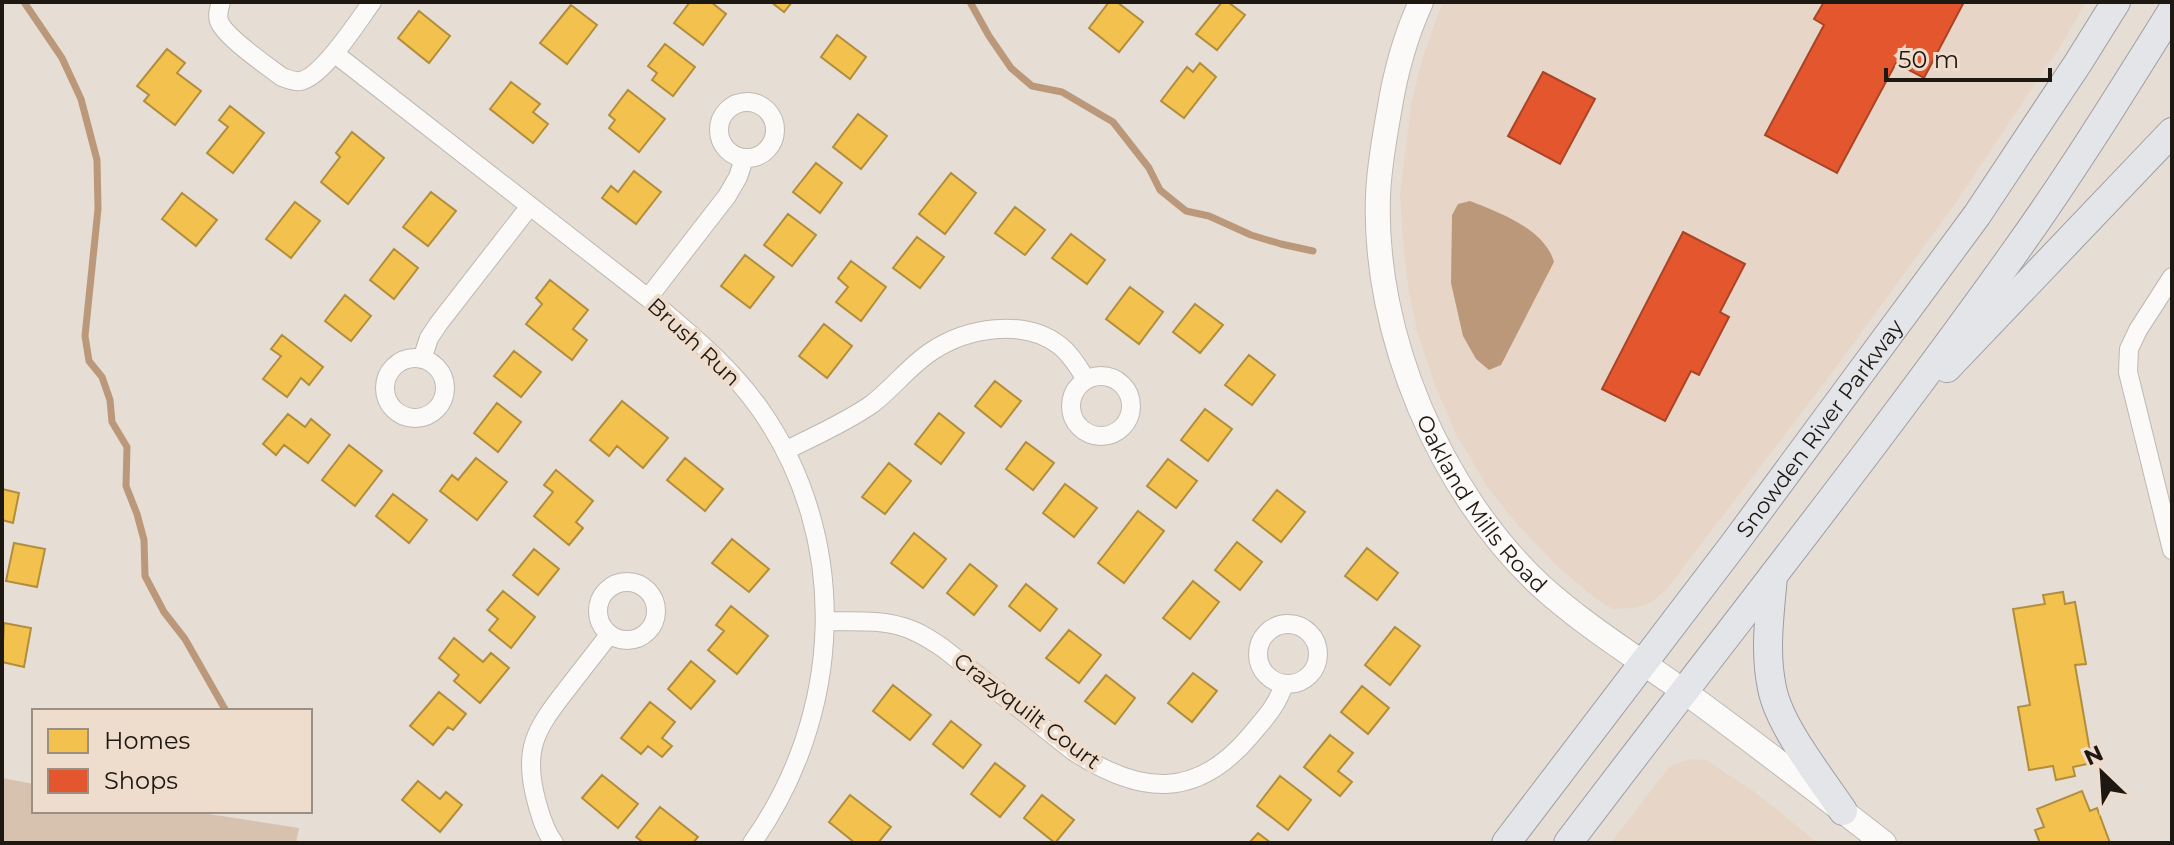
<svg xmlns="http://www.w3.org/2000/svg" width="2174" height="845" viewBox="0 0 2174 845" font-family="Montserrat,sans-serif">
	<rect width="100%" height="100%" fill="#e6ddd5"/>
	<path fill="#e7d6c7" d="M1444 2H2086L2060 47 1957 201 1831 374 1666 590 1652 602 1635 608 1613 609 1596 599 1555 564 1520 527 1488 488 1457 436 1436 388 1418 334 1409 293 1403 242 1400 194 1411 105 1422 60 1438 14Z
		M1690 759 1706 760 1755 792 1818 843H1611L1669 767Z"/>
	<path fill="#d7c2b0" d="M2 778 34 784V811H189L299 828 296 843H2Z"/>
	<path fill="#bb9879" d="M1470 201C1498 212 1545 229 1554 262L1501 365 1489 370 1476 359 1463 336 1451 283 1452 215 1458 204Z"/>
	<path fill="#f2c14e" stroke="#b28e3c" stroke-width="2" d="M690 2H711L726 14 703 45 674 23Z
		M771 2H792L784 12Z
		M1109 2H1117L1143 22 1119 52 1089 28Z
		M1222 2H1228L1245 15 1217 50 1196 34Z
		M571 5 597 25 567 64 540 43Z
		M419 11 450 36 429 63 398 38Z
		M837 35 866 57 850 79 821 57Z
		M665 44 695 67 673 96 652 80 657 73 648 66Z
		M167 49 185 63 177 73 201 91 175 125 144 101 149 95 137 86Z
		M1200 63 1216 77 1184 118 1161 101 1187 67 1193 72Z
		M511 82 540 104 533 112 548 124 533 143 490 109Z
		M628 90 665 119 639 152 609 128 615 120 609 115Z
		M230 106 264 133 233 173 207 153 228 127 219 120Z
		M858 114 887 136 861 169 833 147Z
		M352 132 384 158 348 204 321 182 340 157 336 153Z
		M816 163 842 183 820 213 793 192Z
		M634 171 661 192 636 224 602 198 611 186 618 192Z
		M951 173 976 193 945 234 919 214Z
		M431 192 456 211 428 246 403 227Z
		M182 193 217 220 196 246 162 219Z
		M295 202 320 221 291 258 266 239Z
		M1015 207 1045 230 1025 255 995 233Z
		M788 214 816 235 792 266 764 245Z
		M1071 234 1105 260 1087 284 1052 258Z
		M917 237 944 257 920 288 893 268Z
		M394 249 418 268 394 299 370 280Z
		M745 255 774 277 750 308 721 286Z
		M851 261 886 287 861 321 836 302 848 287 838 278Z
		M550 280 588 310 573 329 587 340 572 360 526 324 542 304 536 298Z
		M1130 287 1163 312 1139 344 1106 319Z
		M345 295 371 316 351 341 325 321Z
		M1195 304 1223 325 1200 353 1173 332Z
		M824 324 852 346 827 378 799 356Z
		M282 335 323 367 309 385 301 378 287 397 263 379 281 356 271 349Z
		M514 351 541 372 521 397 494 376Z
		M1249 355 1275 375 1252 405 1225 385Z
		M995 381 1021 401 1001 427 975 406Z
		M622 401 668 438 643 468 617 446 609 456 590 440Z
		M497 403 521 422 498 452 474 433Z
		M1205 409 1232 429 1208 461 1181 440Z
		M939 413 964 433 941 464 915 444Z
		M288 414 305 427 311 419 330 435 308 463 284 445 276 455 263 444Z
		M1026 442 1054 463 1033 490 1006 469Z
		M349 445 382 471 355 506 322 480Z
		M476 458 507 482 477 520 440 491 452 475 458 480Z
		M685 458 723 489 705 511 667 480Z
		M1168 459 1197 481 1176 508 1147 486Z
		M889 463 911 481 885 514 862 497Z
		M556 470 593 501 576 522 583 528 569 545 534 516 553 492 544 485Z
		M1065 484 1097 508 1074 537 1043 513Z
		M2 489 19 493 13 523 2 520Z
		M1277 490 1305 512 1281 542 1253 520Z
		M393 494 427 520 409 543 376 516Z
		M1138 511 1164 531 1124 583 1098 563Z
		M914 533 946 559 923 588 891 563Z
		M732 539 769 569 749 592 712 563Z
		M1237 542 1262 562 1240 590 1215 570Z
		M14 543 45 549 37 587 6 581Z
		M1367 548 1398 573 1377 600 1345 576Z
		M534 549 559 569 538 595 513 575Z
		M970 564 997 586 974 615 947 593Z
		M1193 581 1219 602 1190 639 1163 618Z
		M1026 584 1057 609 1040 631 1009 606Z
		M503 591 535 617 511 648 489 630 498 619 487 610Z
		M2063 592 2065 604 2075 602 2086 664 2075 665 2092 763 2073 767 2075 776 2056 780 2053 766 2029 770 2018 707 2030 705 2013 609 2045 604 2043 595Z
		M731 606 768 636 737 674 708 650 724 631 716 625Z
		M4 623 31 628 24 667 2 662Z
		M1395 627 1420 646 1390 685 1365 665Z
		M1069 630 1101 655 1079 683 1046 658Z
		M454 638 483 662 491 653 509 668 480 703 454 681 459 675 439 658Z
		M691 661 715 681 691 709 668 689Z
		M1193 673 1217 691 1192 722 1168 703Z
		M1106 675 1135 698 1115 724 1085 701Z
		M893 685 931 715 910 740 873 711Z
		M1362 686 1389 708 1368 734 1341 712Z
		M439 692 466 714 453 730 448 727 433 745 410 726Z
		M650 702 675 722 662 738 672 746 662 757 648 746 641 754 621 738Z
		M951 721 981 745 963 768 933 744Z
		M1330 735 1353 753 1338 771 1352 782 1340 796 1304 767Z
		M995 763 1025 786 1000 817 971 794Z
		M602 775 638 804 618 828 582 798Z
		M1280 776 1311 800 1288 830 1257 806Z
		M418 781 440 799 446 792 462 805 440 832 402 800Z
		M2082 791 2090 811 2097 808 2110 843H2040L2035 830 2044 827 2037 809Z
		M850 795 891 827 878 843H855L829 822Z
		M1042 795 1074 820 1055 843 1024 818Z
		M660 807 698 837 693 843H644L636 837Z
		M1258 833 1271 843H1249Z"/>
	<path fill="#e4572e" stroke="#a94426" stroke-width="2" d="M1824 2H1964L1924 78 1896 63 1837 173 1765 135 1824 25 1814 19Z
		M1543 72 1595 99 1560 164 1508 136Z
		M1683 232 1745 264 1720 312 1729 317 1699 375 1691 371 1665 421 1602 389Z"/>
	<g fill="none" stroke-linecap="round" stroke-linejoin="round">
		<path stroke="#bb9879" stroke-width="7" d="M24 2 62 58 81 99 97 160 98 209 85 336 89 361 102 377 110 400 112 422 127 447 126 486 137 514 144 540 145 576 164 612 185 639 226 711
			M970 2 989 36 1011 68 1032 86 1062 92 1113 122 1149 168 1160 190 1186 211 1209 216 1251 235 1281 244 1313 251"/>
		<g stroke="#bfb8b2" stroke-width="20">
			<path id="street" d="M221 2C219 9 217 14 219 21 224 36 267 66 282 77 288 79 294 82 300 81 322 78 358 21 372 2
				M334 53 648 298C689 333 729 365 760 409 852 540 843 715 752 843
				M719 130a28 28 0 1 1 56 0a28 28 0 1 1-56 0Z
				M2172 277 2138 330 2129 349 2128 372 2172 550
				M648 298 727 196 738 177 744 159
				M385 388a30 30 0 1 1 60 0a30 30 0 1 1-60 0Z
				M422 359 429 338 439 323 530 206
				M1071 406a30 30 0 1 1 60 0a30 30 0 1 1-60 0Z
				M785 451C814 436 845 423 872 404 893 388 909 366 932 351 967 328 1023 318 1059 345 1071 354 1078 367 1086 379
				M598 611a29 29 0 1 1 58 0a29 29 0 1 1-58 0Z
				M826 621C850 622 879 619 903 627 918 631 931 640 943 648L1073 751C1139 794 1195 801 1250 736 1265 718 1277 706 1284 684
				M1258 654a30 30 0 1 1 60 0a30 30 0 1 1-60 0Z
				M554 843C545 831 541 818 537 803 522 750 535 730 567 689 581 671 595 653 609 635"/>
		</g>
		<g stroke="#bfb8b2" stroke-width="26">
			<g id="secondary">
				<path id="s1" d="M1421 2C1405 37 1395 74 1389 112 1384 140 1379 167 1378 196 1373 334 1440 492 1541 586 1584 625 1634 656 1682 690 1750 739 1817 791 1884 843"/>
			</g>
		</g>
		<g stroke="#9e9ea3" stroke-width="30">
			<g id="primary">
				<path d="M1947 368 2172 132"/>
				<path d="M1773 576C1770 613 1764 651 1772 688 1779 726 1821 778 1843 811"/>
				<path id="s2" d="M1506 843 1734 544 1977 215 2078 63 2116 2"/>
				<path d="M1568 843C1718 645 1873 451 2017 249 2072 172 2122 91 2172 11"/>
			</g>
		</g>
		<use href="#street" stroke="#fbfaf9" stroke-width="18"/>
		<use href="#secondary" stroke="#fbfaf9" stroke-width="24"/>
		<use href="#primary" stroke="#e3e5e9" stroke-width="28"/>
	</g>
	<g text-anchor="middle" dominant-baseline="central" stroke-width="8" stroke-linejoin="round" paint-order="stroke">
		<g font-size="22" fill="#1e1812" stroke="#eedccd">
			<text transform="translate(694 342) rotate(43)">Brush Run</text>
			<text stroke="none"><textPath href="#s2" startOffset="520">Snowden River Parkway</textPath></text>
			<text stroke="none"><textPath href="#s1" startOffset="532">Oakland Mills Road</textPath></text>
			<text transform="translate(1027 711) rotate(37)">Crazyquilt Court</text>
		</g>
	</g>
	<rect width="2174" height="845" fill="none" stroke="#1e1812" stroke-width="8"/>
	<rect x="32" y="709" width="280" height="104" fill="#eedccd" stroke="#9b8e82" stroke-width="2"/>
	<rect x="48" y="729" width="40" height="24" fill="#f2c14e" stroke="#9b8e82" stroke-width="2"/>
	<text x="104" y="749" font-size="24" fill="#1e1812">Homes</text>
	<rect x="48" y="769" width="40" height="24" fill="#e4572e" stroke="#9b8e82" stroke-width="2"/>
	<text x="104" y="789" font-size="24" fill="#1e1812">Shops</text>
	<g transform="translate(2102 773) rotate(335)" stroke="#eedccd" stroke-width="6" paint-order="stroke">
	<path d="M0-6L14 30L0 20L-14 30Z" fill="#1e1812"/>
	<text y="-12" font-size="22" font-weight="bold" text-anchor="middle" fill="#1e1812">N</text>
	</g>
	<path d="M1886 68v12h164v-12" fill="none" stroke="#1e1812" stroke-width="4"/>
	<text x="1898" y="68" font-size="24" fill="#1e1812" stroke="#eedccd" stroke-width="6" paint-order="stroke">50 m</text>
</svg>
